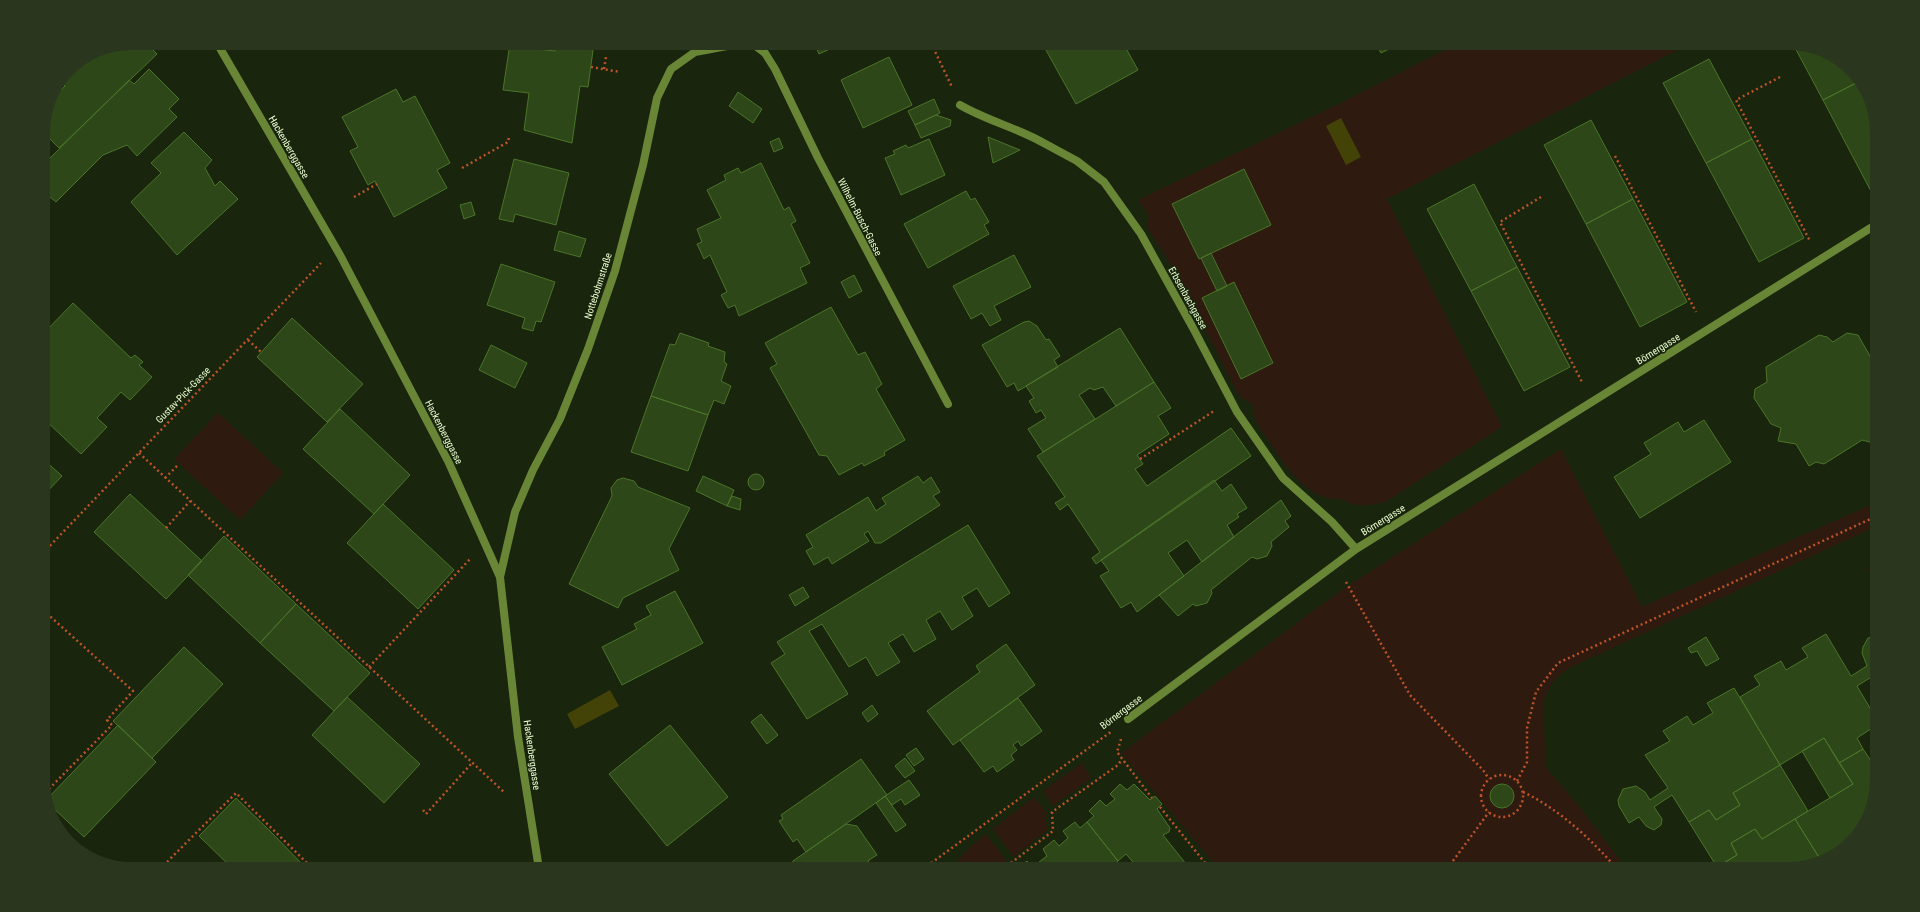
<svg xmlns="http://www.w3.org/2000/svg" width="1920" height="912" viewBox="0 0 1920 912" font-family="'Roboto Condensed',sans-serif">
	<rect width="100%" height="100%" fill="#19250d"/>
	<path fill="#2f1a10" d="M1459 43H1691L1387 199 1502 427 1387 501C1374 506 1354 508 1343 499 1309 503 1285 466 1269 441 1261 429 1252 420 1253 405L1241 397 1235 388 1178 276 1147 227 1149 215 1138 200 1339 104Z
		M218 413 283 473 240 520 174 459Z
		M1561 449 1642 607 1877 502V526L1571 667 1561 674 1551 684 1543 704 1546 768 1578 805 1627 869H1219L1121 753 1343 589Z
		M1877 567V628L1868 568Z
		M1082 763 1091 778 1053 806 1043 791Z
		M1034 797 1046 812 1047 830 1014 857 993 829Z
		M986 834 1007 862 998 869H950L972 845Z"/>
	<path fill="#444307" d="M1341 118 1361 157 1346 165 1326 126Z
		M610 690 619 706 575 729 567 714Z"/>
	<path fill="#2d4718" stroke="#4b7429" d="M131 43H136L138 45 141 43H146L157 54 59 148 43 132V126L46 114 49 111 47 109 49 102 65 86 60 81 69 69 98 50Z
		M510 43H537V49L555 51 556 43H594L588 87 580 86 572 143 524 130 529 93 503 90Z
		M814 43H832L831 44 832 48 819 54Z
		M1042 43H1123L1138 70 1076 104Z
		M1376 43H1401L1381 53Z
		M1793 44 1823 50 1860 81 1823 100Z
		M889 57 912 105 863 128 841 80Z
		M1709 59 1752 139 1706 163 1663 83Z
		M149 69 179 99 169 109 177 117 137 156 127 145 103 155 56 202 43 191V165L129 80 134 84Z
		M1860 81 1877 126V195L1874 197 1823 100Z
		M396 89 403 102 415 96 450 163 437 170 447 188 394 217 375 181 368 185 350 151 358 147 342 117Z
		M738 92 762 109 753 123 729 106Z
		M934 99 940 113 915 125 908 111Z
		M936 115 951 120 950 126 921 138 915 125Z
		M1591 120 1633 199 1586 224 1544 145Z
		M184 132 212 160 205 168 215 186 220 181 238 199 177 255 131 202 161 173 151 163Z
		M988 137 1020 150 993 163Z
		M779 138 783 148 774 152 770 142Z
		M929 139 945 175 901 195 885 158 895 154 893 151 906 145 908 148Z
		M1752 139 1804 238 1759 262 1706 163Z
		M514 159 569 173 556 225 515 214 513 222 499 219Z
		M761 163 784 210 789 207 796 221 791 224 810 263 800 268 807 283 739 316 735 305 728 308 721 295 727 292 710 255 704 259 697 244 702 242 697 229 721 218 707 190 726 180 724 175 738 168 741 173Z
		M1244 169 1271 225 1199 259 1172 204Z
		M1474 184 1517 267 1471 291 1427 209Z
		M966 191 971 200 975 198 989 222 984 225 989 234 928 268 904 224Z
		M1633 199 1687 302 1640 327 1586 224Z
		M471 202 475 215 464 219 460 205Z
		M559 231 586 239 580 257 554 250Z
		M1211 253 1227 286 1217 291 1201 258Z
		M1014 255 1031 287 994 306 1001 320 990 326 982 313 971 319 953 286Z
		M501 264 555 282 541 322 536 321 533 331 522 328 525 318 487 305Z
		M1517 267 1570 367 1524 391 1471 291Z
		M854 275 862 291 849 298 841 282Z
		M1234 282 1273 363 1241 379 1202 298Z
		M73 303 131 358 135 355 143 362 139 365 152 377 130 400 121 392 97 418 107 427 81 454 43 418V334Z
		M831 307 858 355 865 352 882 384 876 389 905 440 884 452 885 455 864 466 862 463 839 475 827 456 819 455 770 368 777 364 765 343Z
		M292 318 363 384 327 422 257 357Z
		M1029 321 1037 326 1046 340 1049 339 1060 356 1054 360 1058 367 1018 391 1014 383 1007 387 982 345 1024 322Z
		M1120 328 1154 382 1116 406 1103 387 1094 390 1090 388 1079 395 1095 419 1043 452 1028 429 1046 418 1041 410 1036 413 1029 401 1034 398 1026 386Z
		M680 333 709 343 708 346 725 352 724 362 727 364 721 381 731 386 724 404 714 400 708 415 651 396 670 344 675 345Z
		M1847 333 1858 335 1874 363 1877 361V444L1862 440 1824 464 1816 462 1809 466 1796 444 1778 441 1781 428 1771 424 1754 398 1755 389 1767 382 1766 367 1819 335 1827 337 1833 342Z
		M491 345 527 363 515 388 479 370Z
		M1154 382 1171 408 1158 416 1169 434 1137 455 1143 464 1135 469 1147 486 1231 428 1251 456 1096 564 1092 558 1100 552 1068 504 1060 510 1055 503 1065 497 1037 456Z
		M651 396 708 415 688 471 631 452Z
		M340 409 410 475 374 514 303 449Z
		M1704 420 1731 462 1640 518 1614 477 1651 454 1644 443 1678 422 1684 432Z
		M43 459 62 476 43 496Z
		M748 482a8 8 0 1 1 16 0a8 8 0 1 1-16 0Z
		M703 476 734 490 727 506 696 491Z
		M918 476 923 483 931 477 940 492 933 496 940 505 881 543H875L868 531 864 534 869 541 832 564 828 557 814 565 806 551 813 547 806 535 868 497 876 511 886 504 882 498Z
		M623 478 634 481 638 487 690 508 669 549 679 570 623 598 618 608 569 584 612 496 611 488 617 480Z
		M1214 480 1222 491 1231 484 1247 508 1237 514 1239 517 1227 525 1234 537 1202 562 1187 540 1168 553 1184 576 1137 612 1131 602 1121 608 1100 576 1109 571 1101 560Z
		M130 494 202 561 166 599 94 532Z
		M732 496 741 499 740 510 727 506Z
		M1281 500 1291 516 1285 521 1289 527 1271 542 1272 546 1267 556 1257 559 1252 557 1211 590 1212 593 1207 603 1196 606 1193 604 1178 616 1159 595Z
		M383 504 454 570 418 609 347 543Z
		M968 525 1010 593 989 607 977 588 962 597 973 616 952 630 940 611 926 620 936 639 914 652 903 634 888 643 900 662 877 676 866 657 849 667 822 624 809 631 848 694 807 719 771 663 785 654 777 642Z
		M224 536 296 604 260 643 188 575Z
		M803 587 809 597 795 606 789 595Z
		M675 591 703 643 622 685 602 647 637 629 634 624 651 615 646 606Z
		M296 604 370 673 334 711 260 643Z
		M1826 634 1851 676 1867 666 1862 653 1863 647 1868 638 1877 636V681L1873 676 1857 686 1877 720V725L1857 738 1863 749 1839 763 1824 738 1780 765 1740 697 1760 685 1754 676 1781 661 1786 670 1808 657 1802 648Z
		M1706 637 1719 659 1706 666 1697 651 1691 653 1688 648Z
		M1006 644 1035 685 953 745 927 711 980 672 976 666Z
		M184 647 223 684 152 758 113 721Z
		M1734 688 1780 765 1733 793 1740 805 1716 820 1709 810 1689 822 1672 795 1654 807 1662 819 1661 825 1654 830 1646 826 1639 817 1629 823 1619 806 1618 800 1623 789 1636 786 1645 792 1650 800 1668 788 1645 755 1670 741 1663 731 1687 716 1693 725 1713 713 1707 703Z
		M347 697 420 764 384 803 312 735Z
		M1018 698 1042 731 1021 746 1018 741 1013 745 1017 750 1011 755 1014 760 997 772 993 766 984 772 960 740Z
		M872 705 878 714 868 722 862 713Z
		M761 714 778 735 767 744 751 722Z
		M118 725 156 762 84 837 49 804 47 799Z
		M670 725 728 797 667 846 609 774Z
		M1824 738 1853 784 1830 798 1802 751Z
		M916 748 924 759 914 766 906 755Z
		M1863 749 1877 770V781L1870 815 1838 854 1820 859 1795 819 1853 784 1839 763Z
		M905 758 915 771 905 778 895 766Z
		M861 759 887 795 806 852 797 839 793 842 779 821 783 819 781 815Z
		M1780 765 1808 811 1762 839 1755 829 1731 843 1737 855 1717 867 1689 822 1709 810 1716 820 1740 805 1733 793Z
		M909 780 920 795 905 805 901 799 892 805 885 796Z
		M1490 796a12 12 0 1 1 24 0a12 12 0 1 1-24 0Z
		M1120 784 1127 790 1134 784 1150 800 1155 796 1162 804 1157 809 1170 828 1169 832 1163 835 1186 864 1180 869H1139L1126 854 1118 861 1087 822 1094 816 1089 811 1100 800 1106 806 1115 799 1110 794Z
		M885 796 906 825 896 832 876 803Z
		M236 798 270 831 307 869H233L199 836Z
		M1795 819 1820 859 1789 869H1718L1717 867 1737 855 1731 843 1755 829 1762 839Z
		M1075 822 1080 828 1087 822 1118 861 1110 868 1111 869H1045L1039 862 1047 856 1043 849 1054 840 1059 846 1068 838 1063 831Z
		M846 824 857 826 877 855 869 860 865 869H792L793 861Z
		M1027 861 1033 868 1039 862 1045 869H1017Z
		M774 862 780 869H765Z"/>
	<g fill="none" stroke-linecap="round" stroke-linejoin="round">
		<path stroke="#bc5329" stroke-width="2.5" stroke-dasharray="2 3" stroke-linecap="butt" d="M931 43 952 87
			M591 67 620 72
			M604 69 606 57
			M1780 77 1736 100 1810 241
			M1615 156 1696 312
			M462 168 508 142 509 137
			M354 197 377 184
			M1541 197 1500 222 1582 382
			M248 340 261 352
			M139 453 505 793
			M1140 459 1214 411
			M165 478 179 464
			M166 528 190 501
			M43 553 321 263
			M1346 582 1410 695 1483 770 1489 779
			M43 610 133 691 107 720 112 725 45 793
			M369 667 470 559
			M1121 739 1117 752 1152 798
			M1481 796a21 21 0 1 1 42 0a21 21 0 1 1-42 0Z
			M1517 781 1527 762V728L1536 692 1558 663 1877 516
			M1523 792C1559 809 1591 839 1617 869
			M1160 807 1210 869
			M423 810 426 814 472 763
			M160 869 236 793 313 869
			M923 869 1112 731
			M1003 869 1053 831 1052 812 1118 765 1122 759
			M1447 869 1489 812"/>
		<path stroke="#688636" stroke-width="8" d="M960 105C986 120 1014 127 1040 141"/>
		<path stroke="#688636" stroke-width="8" d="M217 43 340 255 449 463 500 577 518 737 539 869
			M752 43 765 53 775 69 818 158 948 404
			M1040 141 1077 161 1104 182 1141 234 1193 328 1237 412 1283 478 1332 522 1356 549
			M500 577 515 512 533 470 560 419 588 349 615 271 643 165 657 98 671 69 695 52 743 43
			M1128 719 1356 549 1877 224"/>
	</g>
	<g text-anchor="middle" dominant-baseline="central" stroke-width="3" stroke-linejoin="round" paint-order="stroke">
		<g font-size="10" fill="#eaffd1" stroke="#19250d">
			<text transform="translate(289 147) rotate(60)">Hackenberggasse</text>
			<text transform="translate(860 217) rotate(63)">Wilhelm-Busch-Gasse</text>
			<text transform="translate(598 286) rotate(-72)">Nottebohmstraße</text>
			<text transform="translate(1188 298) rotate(61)">Erbsenbachgasse</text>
			<text transform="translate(1658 349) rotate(-32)">Börnergasse</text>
			<text transform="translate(183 395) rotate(-46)">Gustav-Pick-Gasse</text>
			<text transform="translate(444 432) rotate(63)">Hackenberggasse</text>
			<text transform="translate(1383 520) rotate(-32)">Börnergasse</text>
			<text transform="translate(1121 712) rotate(-37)">Börnergasse</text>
			<text transform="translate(532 755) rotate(82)">Hackenberggasse</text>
		</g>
	</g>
	<path d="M0 0H1920V912H0ZM131 50H1789A81 81 0 0 1 1870 131V781A81 81 0 0 1 1789 862H131A81 81 0 0 1 50 781V131A81 81 0 0 1 131 50Z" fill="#2a361d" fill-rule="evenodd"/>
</svg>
